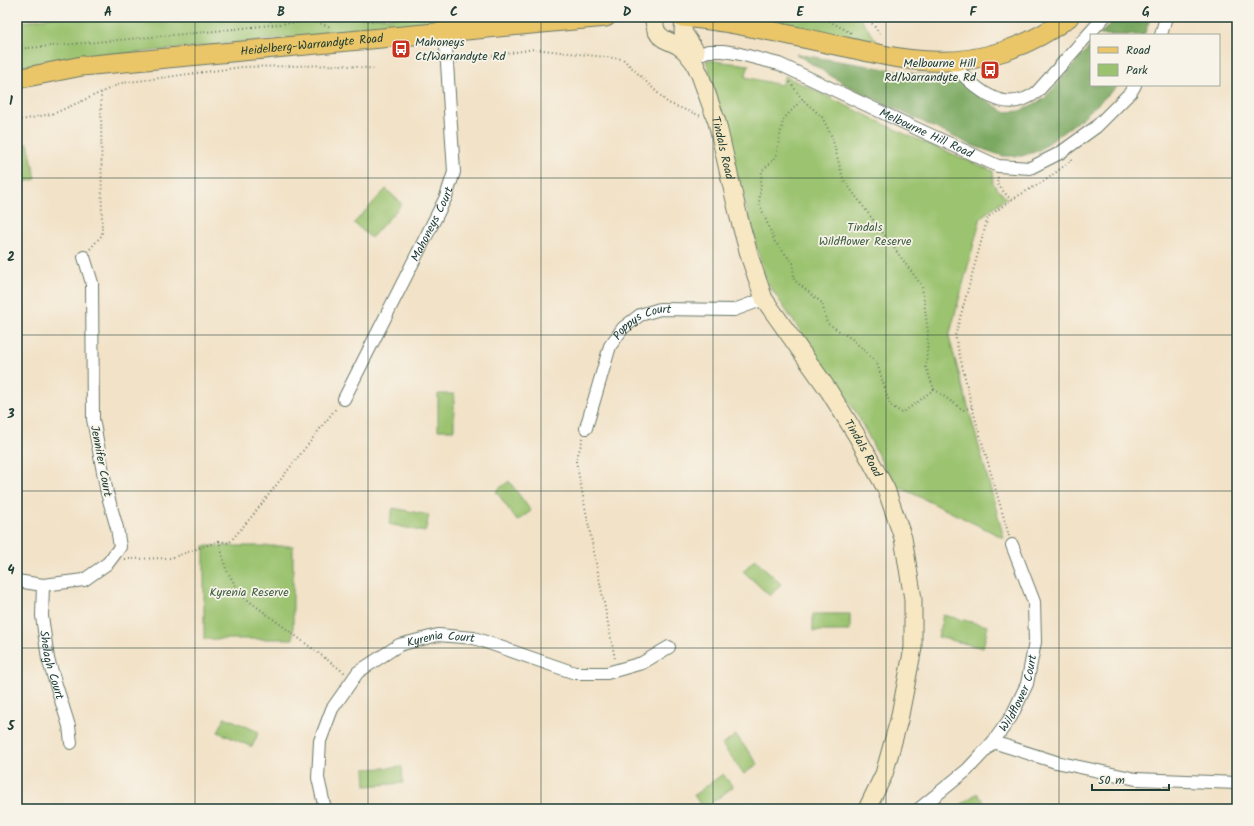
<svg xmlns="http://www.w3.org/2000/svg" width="1254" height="826" viewBox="0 0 1254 826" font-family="Kalam,sans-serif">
	<rect width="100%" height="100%" fill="#f7f3e8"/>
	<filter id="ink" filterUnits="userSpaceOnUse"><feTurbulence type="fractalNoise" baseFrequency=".025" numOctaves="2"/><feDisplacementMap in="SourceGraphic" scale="8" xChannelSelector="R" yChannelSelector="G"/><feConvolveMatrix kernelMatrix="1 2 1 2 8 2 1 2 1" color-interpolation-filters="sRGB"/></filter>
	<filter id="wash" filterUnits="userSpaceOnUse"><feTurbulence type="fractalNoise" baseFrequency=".012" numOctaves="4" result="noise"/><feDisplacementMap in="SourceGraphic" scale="16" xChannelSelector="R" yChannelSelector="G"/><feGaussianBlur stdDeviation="0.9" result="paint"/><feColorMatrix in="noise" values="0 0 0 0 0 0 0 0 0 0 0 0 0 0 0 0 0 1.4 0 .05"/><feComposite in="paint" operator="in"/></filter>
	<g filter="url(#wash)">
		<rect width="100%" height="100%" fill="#f2e2c7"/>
		<path fill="#9bc36f" stroke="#5d8052" d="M51 17H452L434 24 102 56 17 67V23Z
			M761 17H859L877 41 829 34Z
			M706 60 749 65 745 77 781 85 785 76 905 134 993 171V184L1006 198 981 217 949 337 1004 538 893 484 857 414 766 281Z
			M28 143 36 179 20 183 17 171V146Z
			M386 189 402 204 371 238 354 223Z
			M438 394H454V430H438Z
			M509 481 531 511 517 521 496 491Z
			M393 508 429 515 425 532 389 524Z
			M204 546H293V639H204Z
			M755 559 781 584 770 596 743 571Z
			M813 614H850V631H813Z
			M943 615 988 626 983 648 938 637Z
			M225 717 259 732 252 747 218 732Z
			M736 735 758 764 744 774 722 745Z
			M402 767 403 783 366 786 365 769Z
			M723 774 733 787 703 809 694 795Z
			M977 793 989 809H955Z"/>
		<path fill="#7ca962" stroke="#4e734b" d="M1116 17H1151L1144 35H1100Z
			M1091 45V85H1119L1082 118 1038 151 1022 156H1003L971 145 844 84 796 54 959 81 1004 112 1020 111 1044 99Z"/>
	</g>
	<g filter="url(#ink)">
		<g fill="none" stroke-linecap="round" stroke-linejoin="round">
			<g stroke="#697767" stroke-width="14">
				<g id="street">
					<path d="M1161 35 1166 17"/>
					<path id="s1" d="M698 55 708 51H723L736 53 779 64 911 126 998 166 1030 168 1060 153 1096 127 1131 92 1135 85"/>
					<path d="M950 62C974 86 1002 118 1037 92L1104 17"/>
					<path id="s2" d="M344 399 446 197 454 172 445 32 454 24 466 17"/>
					<path id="s3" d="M586 428 610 346 623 328 640 315 660 309 734 310 764 299"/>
					<path d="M17 581 43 585 84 580 108 563 120 547 117 528 107 493 93 419 92 283 84 257"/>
					<path id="s4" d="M43 585 42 616 48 659 69 726 71 743"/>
					<path d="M993 742 1056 762 1136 779 1237 783"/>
					<path id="s5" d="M325 809 318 778 320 741 332 709 358 672 399 645 438 635 474 638 575 673H607L642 663 669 647"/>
					<path id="s6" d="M919 809 967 770 993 742 1011 717 1027 684 1035 642 1034 602 1012 545"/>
				</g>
			</g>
			<g stroke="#697767" stroke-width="19">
				<g id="secondary">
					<path id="s7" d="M653 17 656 30 659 35 664 39 677 45 685 51 694 62 700 75 717 122 739 218 750 258 764 299 829 391 857 436 886 489 903 538 913 599V648L899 720 884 774 867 809"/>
					<path d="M684 17 683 32 696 52"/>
				</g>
			</g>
			<g stroke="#697767" stroke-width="21">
				<g id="primary">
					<path d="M681 17C736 21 791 36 846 47 874 53 901 60 930 61 979 64 1030 47 1069 17"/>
					<path id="s8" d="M17 79 82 66 606 17"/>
				</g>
			</g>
			<path stroke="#697767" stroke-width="2" stroke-dasharray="1 3" stroke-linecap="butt" d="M270 17 271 25
				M822 17 851 33
				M867 17 881 35
				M313 21 331 27
				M17 49 196 33 309 21 345 19 387 22
				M457 62 534 49 623 59 668 103 701 116
				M790 82 802 99 783 120 776 157 762 171 759 203 775 242 793 263 794 280 822 303 827 323 852 339 877 363 890 405 902 413 919 401 934 389 926 367 928 332 922 286 843 179 832 137 822 117 802 99
				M17 121 55 113 122 83 242 67 341 65 375 69
				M998 177 997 184 1011 200
				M90 249 102 235 101 92
				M934 389 963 410 972 407
				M583 438 576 461 615 659
				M1009 536 972 407 955 336 988 217 1011 200 1046 180 1073 159
				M219 541 229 543 253 515 337 407
				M125 559 171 558 219 541 226 569 241 595 345 673"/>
			<use href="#street" stroke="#fff" stroke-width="12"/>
			<use href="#secondary" stroke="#f7e8c3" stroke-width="17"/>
			<use href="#primary" stroke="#eac669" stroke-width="19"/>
		</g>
	</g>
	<path fill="none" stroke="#1f3d34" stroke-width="1" stroke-opacity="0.55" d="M195 17V809M368 17V809M541 17V809M713 17V809M886 17V809M1059 17V809M17 178H1237M17 335H1237M17 491H1237M17 648H1237"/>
	<defs>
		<g id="bus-square" transform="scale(1)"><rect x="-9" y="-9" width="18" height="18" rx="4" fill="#c8321e" stroke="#f7f3e8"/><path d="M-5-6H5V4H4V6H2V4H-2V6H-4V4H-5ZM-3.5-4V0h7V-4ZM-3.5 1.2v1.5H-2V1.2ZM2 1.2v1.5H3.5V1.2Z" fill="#fff"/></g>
	</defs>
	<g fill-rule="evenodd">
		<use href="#bus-square" x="401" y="49"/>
		<use href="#bus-square" x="990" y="70"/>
	</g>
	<g text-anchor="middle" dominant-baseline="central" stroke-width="3.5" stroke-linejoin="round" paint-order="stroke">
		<g font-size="12" fill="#1f3d34" stroke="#f7f3e8" text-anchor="start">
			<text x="415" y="42">Mahoneys<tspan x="415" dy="14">Ct/Warrandyte Rd</tspan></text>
			<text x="976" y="63" text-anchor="end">Melbourne Hill<tspan x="976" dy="14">Rd/Warrandyte Rd</tspan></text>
		</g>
		<g font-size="12" fill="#1f3d34" stroke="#f7f3e8">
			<text stroke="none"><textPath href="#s8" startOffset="297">Heidelberg-Warrandyte Road</textPath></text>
			<text stroke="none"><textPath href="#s1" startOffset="246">Melbourne Hill Road</textPath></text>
			<text stroke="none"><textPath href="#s7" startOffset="155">Tindals Road</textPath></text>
			<text stroke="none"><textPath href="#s2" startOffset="196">Mahoneys Court</textPath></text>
			<text stroke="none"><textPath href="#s3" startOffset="128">Poppys Court</textPath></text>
			<text stroke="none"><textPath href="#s7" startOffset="491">Tindals Road</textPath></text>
			<text transform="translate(101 461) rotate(79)">Jennifer Court</text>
			<text stroke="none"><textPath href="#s5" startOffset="240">Kyrenia Court</textPath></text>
			<text stroke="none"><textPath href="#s4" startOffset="81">Shelagh Court</textPath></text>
			<text stroke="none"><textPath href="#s6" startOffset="156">Wildflower Court</textPath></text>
		</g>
		<g font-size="12" fill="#3e5e43" stroke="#f7f3e8">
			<text x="865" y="227">Tindals<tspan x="865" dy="14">Wildflower Reserve</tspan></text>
			<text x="249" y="592">Kyrenia Reserve</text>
		</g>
	</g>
	<rect width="1254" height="826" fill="none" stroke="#f7f3e8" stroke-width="44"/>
	<rect x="1090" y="34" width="130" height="52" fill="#f7f3e8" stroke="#a1aaa0"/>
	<rect x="1098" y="47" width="20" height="6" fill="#eac669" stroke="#a1aaa0"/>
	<text x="1126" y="54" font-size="12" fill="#1f3d34">Road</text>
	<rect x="1098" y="64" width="20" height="12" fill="#9bc36f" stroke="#a1aaa0"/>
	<text x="1126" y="74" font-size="12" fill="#1f3d34">Park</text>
	<path d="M1092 784v6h77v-6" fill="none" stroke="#1f3d34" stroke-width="2"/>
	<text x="1098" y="784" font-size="12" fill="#1f3d34" stroke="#f7f3e8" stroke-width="3" paint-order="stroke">50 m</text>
	<rect x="22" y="22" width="1210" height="782" fill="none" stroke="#1f3d34" stroke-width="1.5"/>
	<g font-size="13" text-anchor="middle" font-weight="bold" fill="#1f3d34">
		<text x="108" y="16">A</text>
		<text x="281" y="16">B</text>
		<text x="454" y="16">C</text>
		<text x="627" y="16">D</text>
		<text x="800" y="16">E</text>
		<text x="973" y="16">F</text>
		<text x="1146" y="16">G</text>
		<text x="11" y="105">1</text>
		<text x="11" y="261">2</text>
		<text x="11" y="418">3</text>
		<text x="11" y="574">4</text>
		<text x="11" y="730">5</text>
	</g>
</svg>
